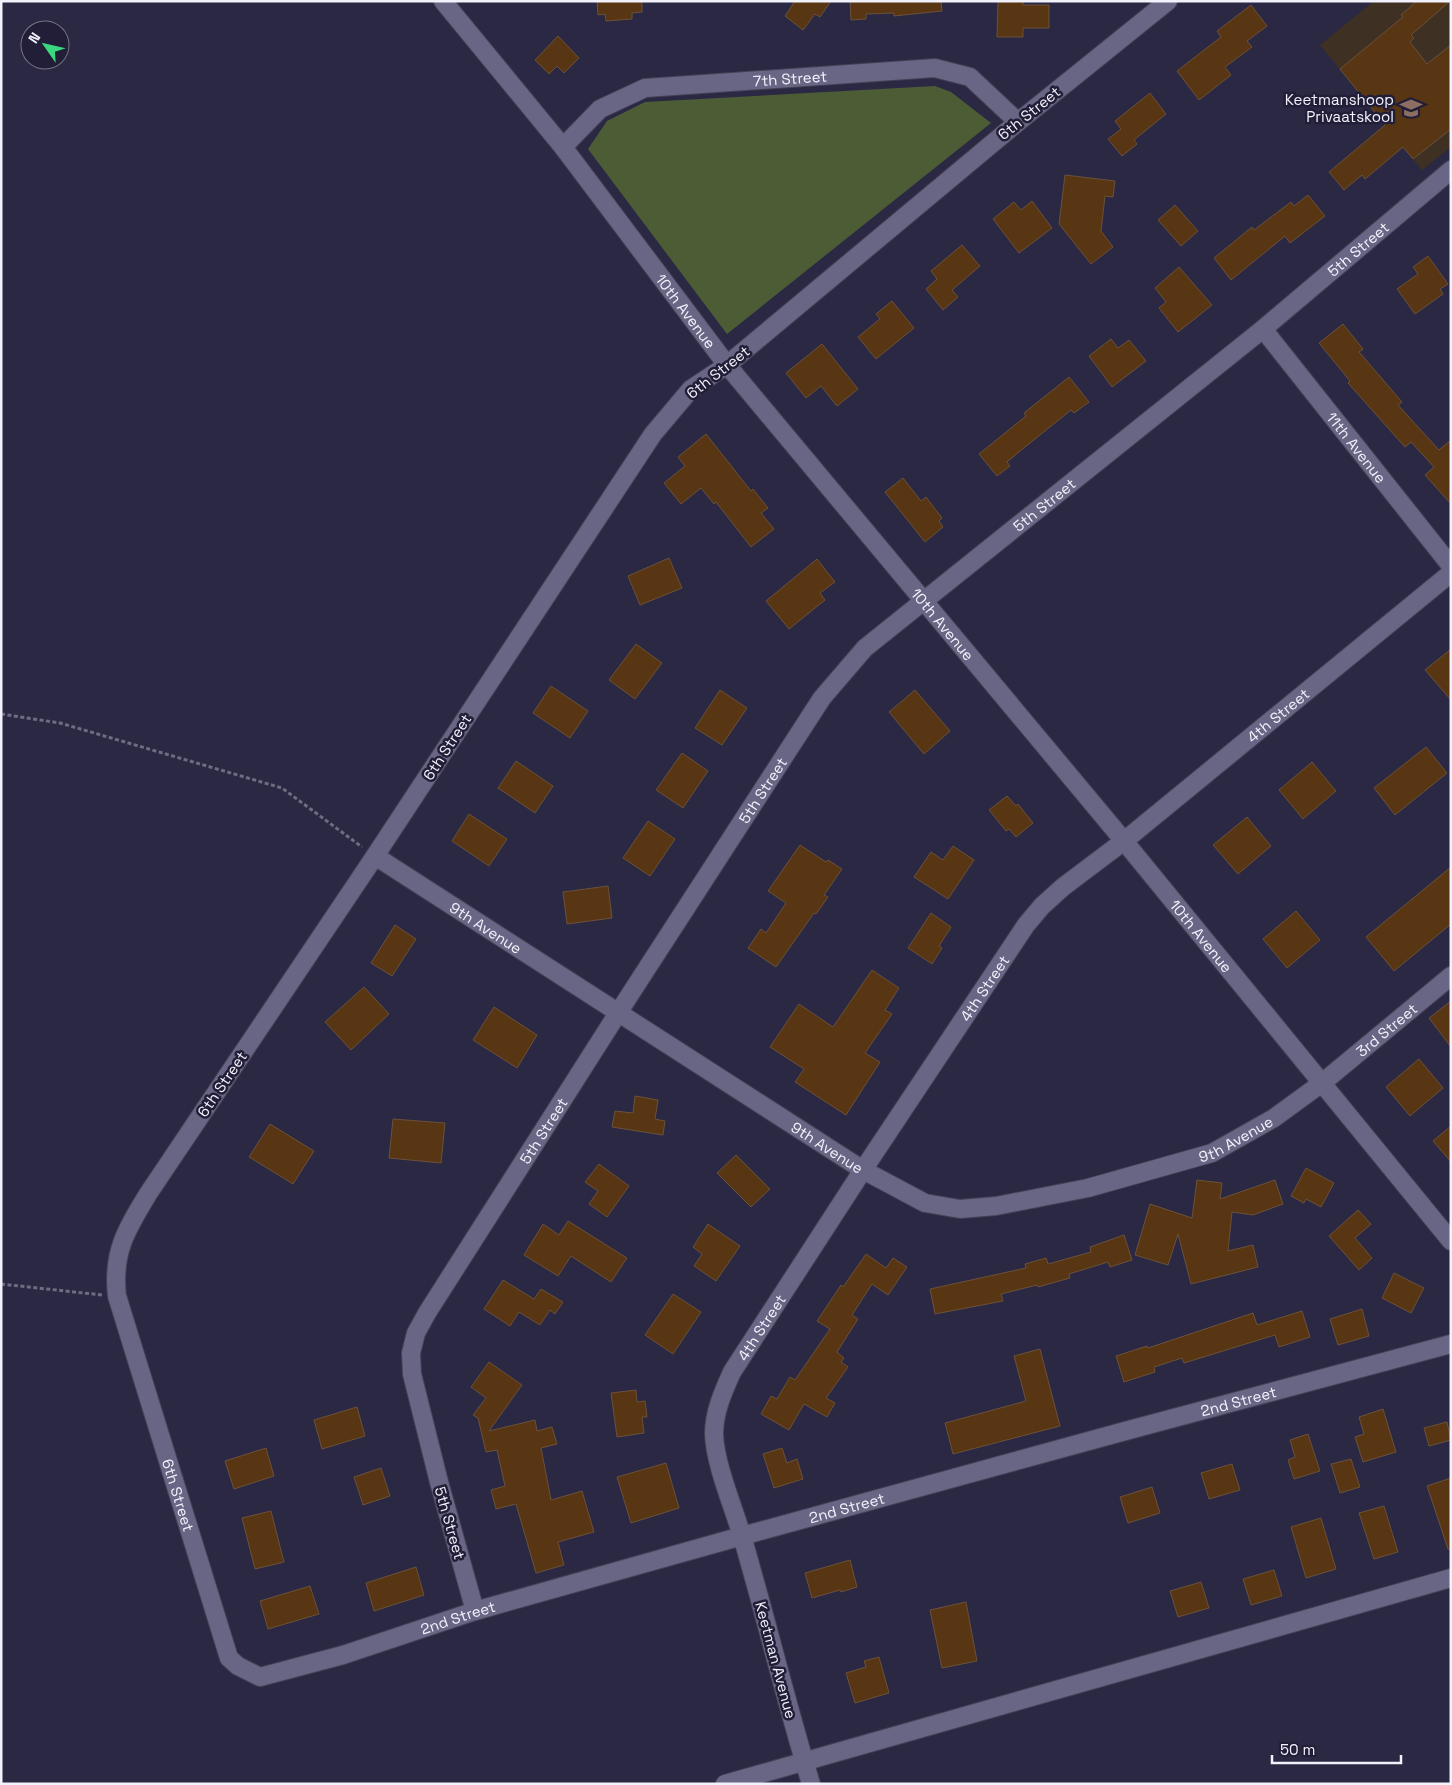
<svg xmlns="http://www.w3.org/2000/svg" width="1452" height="1785" viewBox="0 0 1452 1785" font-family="'Space Grotesk',sans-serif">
	<rect width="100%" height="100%" fill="#2b2843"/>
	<path fill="#3e3123" d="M1374 1H1451V147L1422 170 1320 45Z"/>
	<path fill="#4c5d36" d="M935 86 951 92 991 123 727 334 588 149 607 121 645 102Z"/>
	<path fill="#593613" stroke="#6a513b" d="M597 1H642V12L632 13V19L606 21 605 14 598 15Z
		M795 1H831L820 17 815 14 803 30 785 16Z
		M850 1H941L942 11 894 16V13L866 14V19L851 20Z
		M998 1H1023V5H1049V28H1023V37H997Z
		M1417 1H1450L1411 35 1414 38 1410 42 1427 64 1451 45V129L1413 159 1403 147 1365 179 1362 175 1344 190 1329 172 1385 125 1340 69 1403 17 1401 15Z
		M1251 5 1267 26 1247 41 1252 47 1225 67 1231 75 1199 100 1177 71 1221 37 1217 31Z
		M558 36 579 58 564 73 557 66 549 74 535 60Z
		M1150 93 1166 114 1134 140 1137 144 1122 156 1108 139 1121 129 1115 121Z
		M1065 175 1115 181 1113 197 1105 196 1101 231 1113 247 1091 264 1059 224Z
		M1308 195 1325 216 1290 243 1285 236 1231 280 1214 258 1252 227 1254 230 1291 202 1294 206Z
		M1032 201 1052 228 1019 253 993 219 1014 202 1021 210Z
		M1175 205 1198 231 1181 246 1158 220Z
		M962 245 980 266 952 290 958 297 943 310 926 289 937 279 931 271Z
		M1428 256 1448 284 1440 289 1443 294 1415 314 1397 289 1418 274 1413 267Z
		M1179 267 1212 305 1178 332 1159 308 1166 302 1155 288Z
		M892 301 914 328 876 359 858 337 880 319 876 314Z
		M1343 324 1363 349 1359 352 1402 402 1398 405 1439 450 1451 440V504L1425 475 1434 467 1411 442 1405 447 1348 383 1350 381 1319 343Z
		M1111 339 1118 348 1129 340 1146 361 1112 387 1089 356Z
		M822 344 858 389 837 406 821 386 806 398 786 373Z
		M1069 377 1089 402 1074 413 1071 410 1025 447 1007 462 1010 466 997 476 979 454 1026 416 1024 413Z
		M706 434 751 491 753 489 768 508 761 513 774 529 751 547 716 502 714 504 701 488 681 504 664 483 685 466 678 457Z
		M903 478 921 501 926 497 942 518 939 521 943 527 925 542 885 492Z
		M669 558 682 588 640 605 628 576Z
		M817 559 835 582 820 593 825 600 789 629 766 601Z
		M636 644 662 663 635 699 609 680Z
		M1451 649V700L1425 670Z
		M551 686 588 711 570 738 533 713Z
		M720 690 747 708 722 745 695 728Z
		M915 690 950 731 924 754 889 712Z
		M1426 747 1447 773 1395 815 1374 788Z
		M682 753 708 771 683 808 656 790Z
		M516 761 553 786 535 813 498 788Z
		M1312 762 1336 791 1303 819 1279 790Z
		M1007 796 1016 806 1018 804 1033 823 1016 837 1009 829 1006 831 989 810Z
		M469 814 507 839 489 866 452 841Z
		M1247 817 1271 846 1238 874 1213 845Z
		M648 821 675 839 650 876 623 858Z
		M800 845 826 862 828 860 842 869 824 895 828 897 816 914 814 913 776 967 748 948 761 929 766 933 786 903 768 891Z
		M953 846 974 860 948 899 914 877 931 852 943 860Z
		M1451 867V924L1394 971 1366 937Z
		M608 886 612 918 567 924 563 892Z
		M1296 911 1320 940 1287 968 1263 939Z
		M931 913 951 927 939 946 942 948 932 964 908 948Z
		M395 925 416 939 392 976 371 963Z
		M872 970 899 988 885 1010 892 1014 865 1053 880 1062 846 1115 795 1082 804 1069 770 1047 799 1004 833 1027Z
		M364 987 389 1014 351 1050 325 1022Z
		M1451 1001V1047L1429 1018Z
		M494 1007 537 1035 517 1068 473 1040Z
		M1419 1059 1443 1088 1410 1116 1386 1087Z
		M635 1096 658 1100 655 1119 665 1121 663 1135 612 1127 615 1111 633 1113Z
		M393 1119 445 1123 441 1163 389 1158Z
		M270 1124 314 1151 293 1184 249 1157Z
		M1451 1126V1162L1433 1141Z
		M736 1155 770 1189 751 1207 717 1173Z
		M599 1164 629 1186 607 1217 589 1204 598 1191 585 1182Z
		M1306 1168 1334 1183 1321 1207 1306 1199 1304 1203 1291 1196Z
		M1197 1180 1222 1183 1220 1199 1275 1180 1283 1204 1253 1215 1232 1212 1228 1251 1253 1245 1258 1267 1191 1284 1178 1234 1168 1265 1135 1255 1150 1204 1192 1218Z
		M1358 1210 1371 1224 1355 1238 1372 1258 1359 1270 1329 1236Z
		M568 1221 627 1258 611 1282 571 1256 558 1276 524 1255 543 1224 559 1235Z
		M708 1224 740 1246 716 1281 694 1266 702 1254 693 1247Z
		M1124 1235 1132 1260 1110 1267 1108 1262 1069 1274 1070 1278 1038 1287 1037 1285 1001 1294 1003 1301 935 1314 930 1289 1026 1268 1025 1264 1046 1258 1048 1264 1091 1252 1090 1247Z
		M866 1254 886 1268 893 1258 907 1267 888 1295 872 1284 852 1315 858 1319 837 1352 844 1358 841 1362 848 1367 826 1398 835 1403 827 1417 804 1404 789 1430 761 1414 771 1396 777 1399 790 1377 795 1380 830 1329 817 1321 841 1285 843 1287Z
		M1394 1273 1424 1288 1411 1313 1382 1298Z
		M503 1280 534 1299 541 1289 563 1302 555 1314 550 1310 540 1325 519 1312 510 1326 484 1309Z
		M673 1294 701 1312 673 1354 645 1335Z
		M1362 1309 1369 1336 1338 1345 1330 1319Z
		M1302 1311 1310 1337 1279 1347 1275 1335 1184 1363 1182 1358 1154 1367 1155 1372 1124 1382 1116 1356 1147 1346 1148 1348 1253 1313 1257 1325Z
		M1040 1349 1060 1426 953 1454 945 1423 1026 1401 1014 1356Z
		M489 1362 522 1385 489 1431 535 1420 537 1431 552 1427 557 1444 541 1448 551 1500 582 1491 594 1532 558 1542 564 1565 536 1573 516 1504 496 1509 491 1490 505 1486 497 1450 486 1452 478 1418 473 1415 486 1398 471 1387Z
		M636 1390 637 1402 645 1401 647 1417H642L644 1433 617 1437 611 1393Z
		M357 1407 365 1436 322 1449 314 1420Z
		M1383 1409 1396 1452 1363 1462 1355 1437 1364 1434 1359 1417Z
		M1447 1422 1451 1440 1429 1446 1424 1428Z
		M1308 1434 1320 1471 1294 1479 1288 1460 1295 1457 1290 1440Z
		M266 1448 274 1476 234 1489 225 1461Z
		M782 1448 787 1463 797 1459 803 1479 774 1488 763 1454Z
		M1351 1459 1360 1487 1340 1493 1331 1464Z
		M666 1463 679 1508 631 1523 617 1477Z
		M1232 1464 1240 1490 1209 1499 1201 1473Z
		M381 1468 390 1496 363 1505 354 1477Z
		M1451 1478V1549H1448L1427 1486Z
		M1152 1487 1160 1513 1128 1523 1120 1497Z
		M1384 1506 1398 1552 1374 1559 1359 1513Z
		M271 1511 284 1562 255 1569 242 1518Z
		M1321 1518 1336 1569 1306 1578 1291 1527Z
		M850 1560 857 1587 841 1592 840 1590 812 1598 805 1573Z
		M416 1567 424 1595 374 1611 366 1583Z
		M1274 1570 1282 1596 1251 1605 1243 1579Z
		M1201 1582 1209 1608 1178 1617 1170 1591Z
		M310 1586 319 1614 268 1629 260 1601Z
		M966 1602 977 1661 942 1668 930 1610Z
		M879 1657 889 1693 855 1703 846 1673 866 1667 864 1661Z"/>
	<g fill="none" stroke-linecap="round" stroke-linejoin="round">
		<g stroke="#454257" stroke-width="20">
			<g id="minor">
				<path id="s1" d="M443 1 563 147 727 365 1124 841 1451 1241"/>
				<path id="s2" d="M1168 1 1018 122 727 365 691 389 653 434 375 856 148 1194C126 1230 112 1253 117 1296L229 1658 238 1666 260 1677 343 1655 475 1611 742 1536 1129 1430 1451 1344"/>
				<path id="s3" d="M563 147 600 109 645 88 935 68 970 77 1018 122"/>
				<path id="s4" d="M1263 329 1451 566"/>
				<path id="s5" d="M375 856 863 1170 925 1203 960 1209 996 1206 1088 1188 1212 1153 1274 1118 1322 1083 1451 976"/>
				<path id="s6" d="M475 1611 439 1482 412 1374 411 1353 416 1333 427 1313 618 1013 822 698 865 648 1263 329 1451 170"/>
				<path d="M725 1784 1451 1578"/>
				<path id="s7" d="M811 1784C786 1702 766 1618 742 1536 733 1506 715 1464 714 1434 714 1412 723 1392 732 1372L863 1170 1026 925 1042 906 1063 887 1124 841 1451 573"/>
			</g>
		</g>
		<path stroke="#6e6c81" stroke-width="3" stroke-dasharray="4 2.5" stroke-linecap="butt" d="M1 714 60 723 282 788 362 847
			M1 1284 102 1295"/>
		<use href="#minor" stroke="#686684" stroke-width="18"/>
	</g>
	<defs>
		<g id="school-bare" transform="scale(1.725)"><path d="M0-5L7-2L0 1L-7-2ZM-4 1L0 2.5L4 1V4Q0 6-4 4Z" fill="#8d6e63" stroke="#221e38" stroke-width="2.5" paint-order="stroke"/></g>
	</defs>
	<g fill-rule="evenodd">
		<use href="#school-bare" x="1411" y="108"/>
	</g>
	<g text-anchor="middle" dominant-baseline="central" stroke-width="5" stroke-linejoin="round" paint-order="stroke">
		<g font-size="15" fill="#f2f2fc" stroke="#221e38">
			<text stroke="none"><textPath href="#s3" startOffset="248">7th Street</textPath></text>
			<text transform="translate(1029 113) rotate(-39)">6th Street</text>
			<text stroke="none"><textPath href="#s6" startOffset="1741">5th Street</textPath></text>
			<text stroke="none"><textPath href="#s1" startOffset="394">10th Avenue</textPath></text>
			<text transform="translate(718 372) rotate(-38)">6th Street</text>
			<text stroke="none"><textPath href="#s4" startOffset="151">11th Avenue</textPath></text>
			<text stroke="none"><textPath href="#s6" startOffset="1336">5th Street</textPath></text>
			<text stroke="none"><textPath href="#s1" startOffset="799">10th Avenue</textPath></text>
			<text stroke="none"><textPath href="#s7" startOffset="1292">4th Street</textPath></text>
			<text transform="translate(447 747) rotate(-57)">6th Street</text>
			<text stroke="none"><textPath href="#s6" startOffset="931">5th Street</textPath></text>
			<text stroke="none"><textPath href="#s5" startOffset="132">9th Avenue</textPath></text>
			<text stroke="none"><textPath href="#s1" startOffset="1204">10th Avenue</textPath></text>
			<text stroke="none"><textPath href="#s7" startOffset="888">4th Street</textPath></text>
			<text stroke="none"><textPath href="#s5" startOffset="1159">3rd Street</textPath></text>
			<text transform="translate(222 1084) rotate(-56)">6th Street</text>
			<text stroke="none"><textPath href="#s6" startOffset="526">5th Street</textPath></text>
			<text stroke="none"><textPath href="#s5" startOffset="972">9th Avenue</textPath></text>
			<text stroke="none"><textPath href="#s5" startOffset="538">9th Avenue</textPath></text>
			<text stroke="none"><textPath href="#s7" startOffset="482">4th Street</textPath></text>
			<text stroke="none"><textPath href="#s2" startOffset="3128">2nd Street</textPath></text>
			<text stroke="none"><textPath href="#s2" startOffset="1904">6th Street</textPath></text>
			<text stroke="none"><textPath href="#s2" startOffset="2722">2nd Street</textPath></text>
			<text transform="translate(450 1523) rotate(74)">5th Street</text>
			<text stroke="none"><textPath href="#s2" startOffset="2318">2nd Street</textPath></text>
			<text transform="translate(776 1660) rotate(75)">Keetman Avenue</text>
		</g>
		<g font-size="15" fill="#f2f2fc" stroke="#221e38" text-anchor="end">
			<text x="1394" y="99">Keetmanshoop<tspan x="1394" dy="17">Privaatskool</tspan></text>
		</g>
	</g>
	<rect width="1452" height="1785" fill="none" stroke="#f2f2fc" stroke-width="5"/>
	<g transform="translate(45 45) rotate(304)"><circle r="24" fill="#221e38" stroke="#757386"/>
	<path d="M0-4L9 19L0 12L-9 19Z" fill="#3bd77e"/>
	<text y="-8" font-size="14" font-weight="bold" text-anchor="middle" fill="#f2f2fc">N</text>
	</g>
	<path d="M1272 1755v8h129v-8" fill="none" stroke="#f2f2fc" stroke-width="2.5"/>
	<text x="1280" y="1755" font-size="15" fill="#f2f2fc" stroke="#221e38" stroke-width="4" paint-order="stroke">50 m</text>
</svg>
